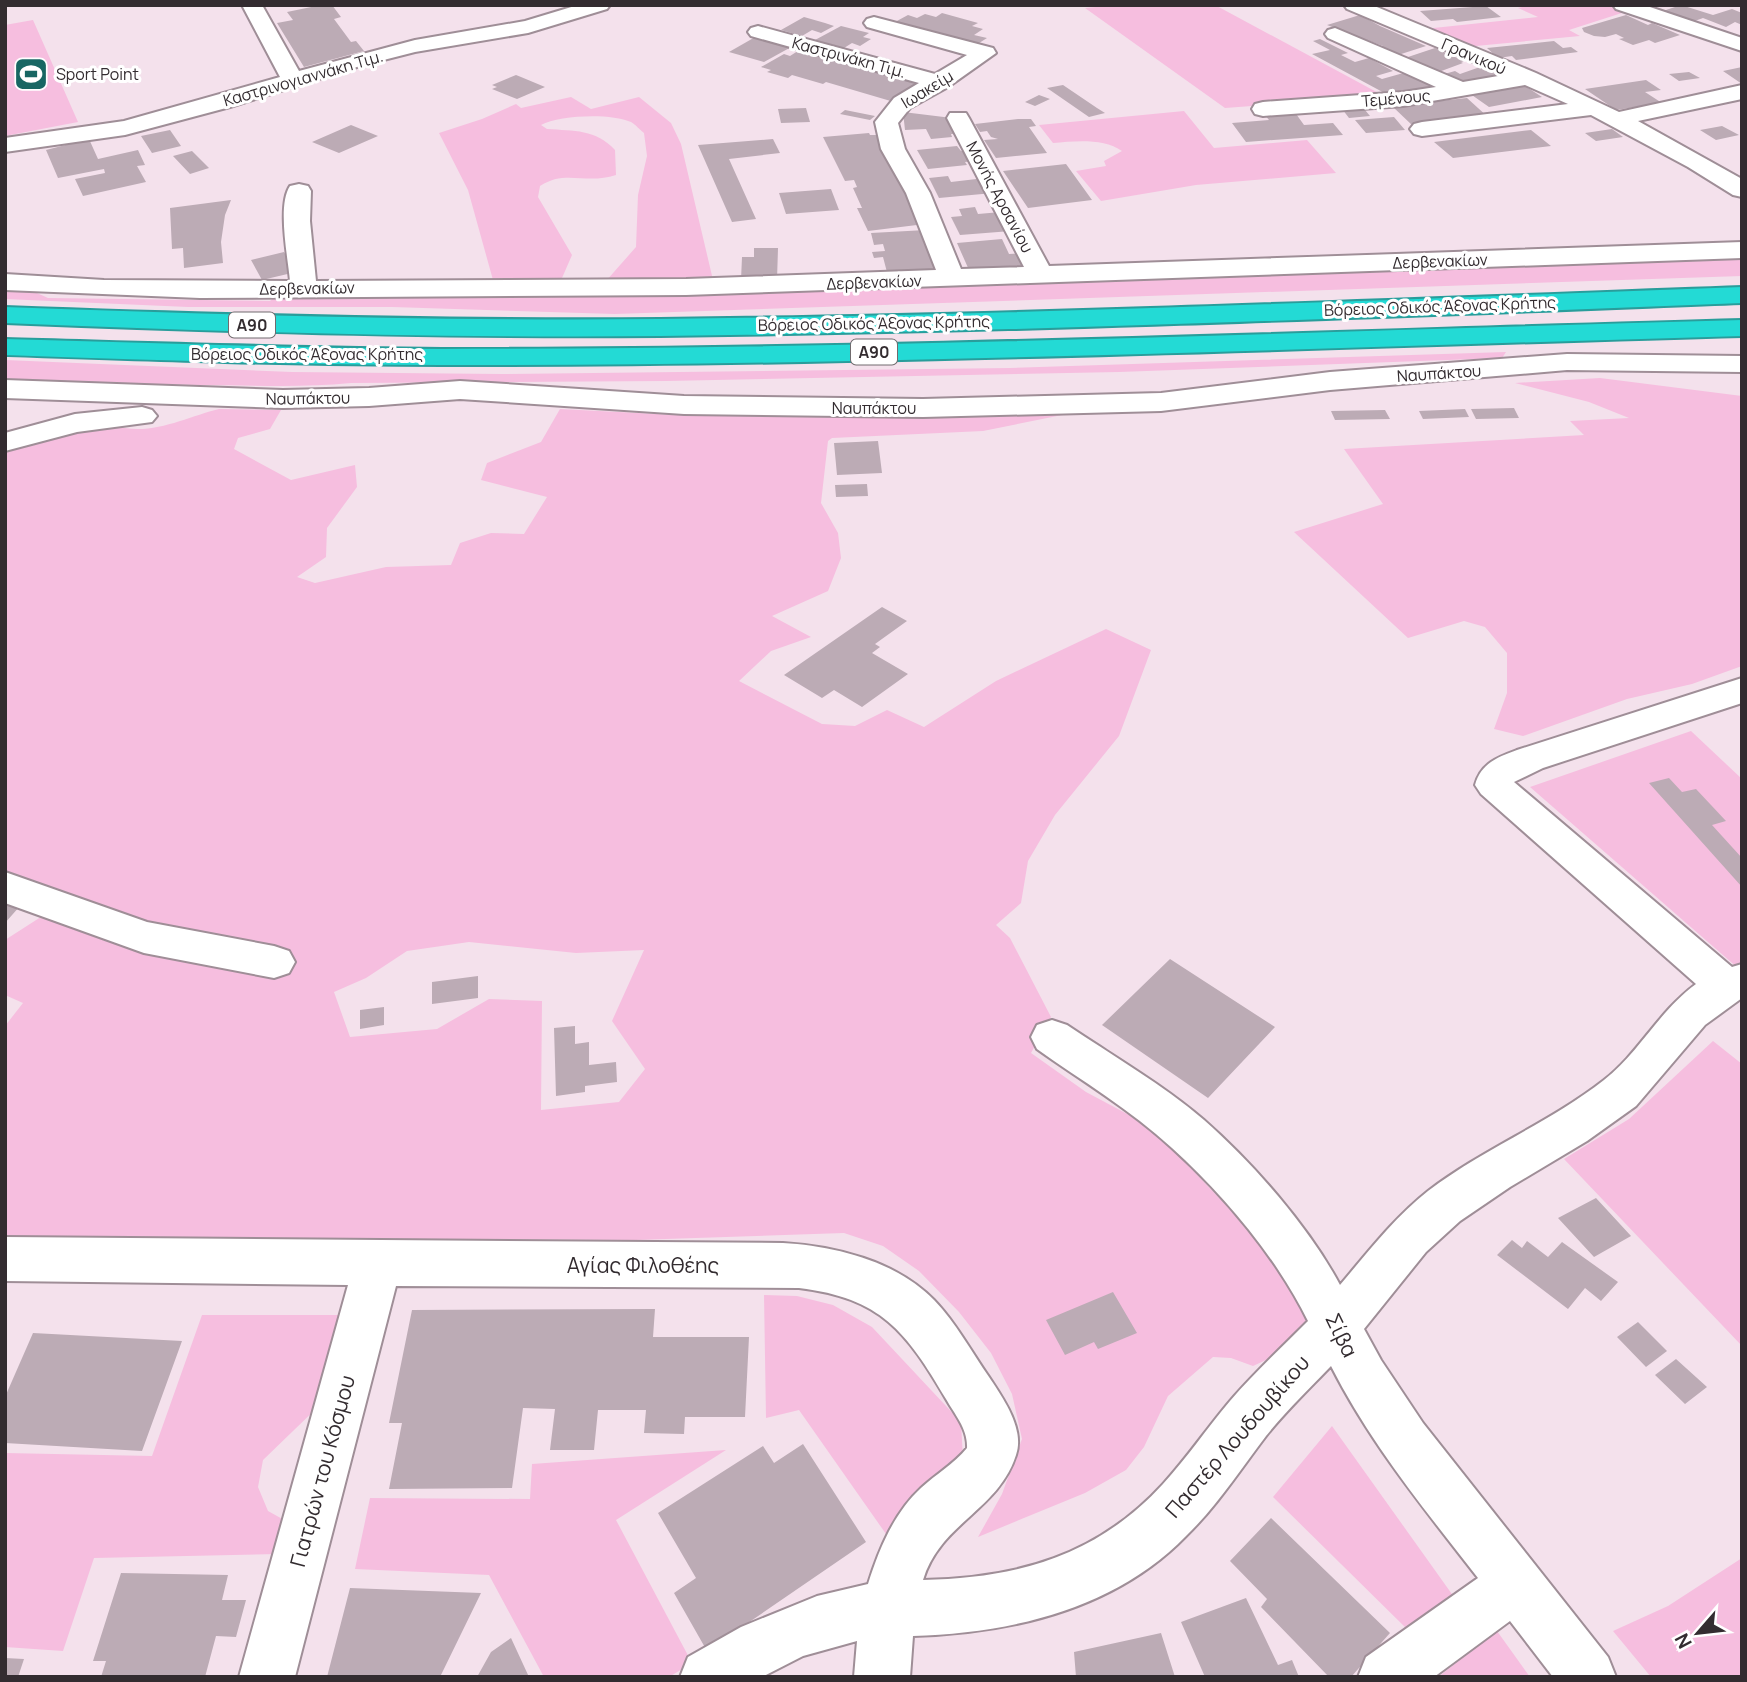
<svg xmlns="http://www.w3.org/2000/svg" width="1747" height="1682" viewBox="0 0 1747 1682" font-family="Manrope,sans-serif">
	<rect width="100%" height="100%" fill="#f4e1ec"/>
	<path fill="#f6bedf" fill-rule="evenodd" d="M1117 5H1215L1384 96 1225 108 1085 8Z
		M1530 5H1613L1628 11 1569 30 1580 36 1465 47 1424 29 1538 17 1518 8Z
		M33 20 78 122 5 136V25Z
		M571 97 591 109 639 97 671 123 681 144 713 280 606 281 636 247 638 195 647 156 644 133C640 130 635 124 631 122 611 113 559 115 541 125L547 129C574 131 596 129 615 150L616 175C586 185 565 169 540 186L538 197 572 255 562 278 493 280 468 190 439 133 482 119 516 104 521 108Z
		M1184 111 1214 148 1307 140 1336 173 1196 185 1101 201 1076 171 1106 166 1104 161 1122 151C1104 138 1075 141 1053 143L1039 125Z
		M1742 256V276L615 314 392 307H188L5 299V287L28 289 48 298 270 301 276 296 777 293Z
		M1506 352 1502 358 1119 372 666 381 351 383C299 388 251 385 200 385 135 384 70 387 5 382V360L292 372 501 374 1010 368Z
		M1600 378 1742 396V666L1692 684 1627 699 1523 736 1494 729 1507 693V653L1485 627 1464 621 1408 638 1294 532 1383 504 1344 449 1584 435 1570 421 1629 418 1589 402 1515 383Z
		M219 409 281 410 270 429 238 438 234 449 291 480 355 465 357 487 327 528 326 557 297 577 315 583 386 567 451 565 460 543 491 533 524 534 547 497 481 480 487 463 541 442 560 409 677 415 1082 411 983 431 832 438 828 441 821 503 838 533 841 558 828 591 772 616 811 637 771 651 739 681 822 724 855 726 887 710 924 727 996 681 1106 629 1151 650 1119 736 1055 815 1028 861 1021 903 996 925 1010 938 1051 1017 1031 1053 1086 1092 1131 1116 1165 1141 1283 1265 1311 1307 1305 1329 1277 1355 1253 1366 1231 1358 1213 1357 1168 1396 1144 1447 1126 1470 1085 1493 978 1537 1002 1494 1022 1439 1012 1394 991 1353 959 1312 919 1271 883 1246 844 1233 635 1240 5 1237V1026L23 1003 5 995V940L72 897 5 874V447L112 424C146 439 186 417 219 409ZM469 942 576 953 644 950 612 1021 645 1069 619 1102 541 1110 542 1001 489 999 437 1029 350 1037 334 992 366 978 407 951Z
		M1691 731 1742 779V969H1739L1530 787Z
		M1713 1041 1742 1064V1346L1564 1159 1629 1119Z
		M764 1295 797 1296 833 1305 872 1327 961 1422 963 1459 886 1534 799 1410 766 1418Z
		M202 1315H348L322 1403 263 1460 258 1487 268 1511 286 1521 279 1554 94 1558 63 1651 5 1647V1453L152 1456Z
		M1332 1426 1454 1597 1409 1631 1273 1497Z
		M726 1450 616 1520 692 1663 669 1677H544L489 1575 355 1569 370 1498 530 1499 532 1464Z
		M1742 1558V1677H1651L1613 1631 1668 1606Z
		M1497 1631 1530 1677H1438Z"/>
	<path fill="#bcabb5" d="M321 5H332L341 17 334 19 351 42 356 41 364 51 304 67 277 23 293 20 287 12Z
		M1681 5 1713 15 1732 9 1742 13V25L1735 22 1726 27 1703 18 1692 22 1663 11Z
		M1486 6 1501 17 1457 22 1453 19 1431 21 1420 11Z
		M942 13 978 23 972 26 983 29 974 35 987 38 976 45 895 22 908 15 917 18 925 14 936 17Z
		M1360 15 1380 26 1426 46 1395 56 1377 48 1383 46 1327 25Z
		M1626 15 1648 25 1652 23 1680 35 1655 43 1649 40 1633 45 1619 39 1624 38 1616 34 1605 37 1594 36 1584 32 1582 28Z
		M804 17 825 23 834 26 821 33 812 30 802 36 781 30Z
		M841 26 869 33 863 37 871 39 860 46 852 43 844 48 815 40Z
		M757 36 793 46 764 62 729 52Z
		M1320 39 1348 53 1341 55 1355 62 1369 58 1393 71 1376 76 1382 79 1407 72 1433 86 1424 89 1427 90 1390 96 1312 54 1330 50 1313 41Z
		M1554 41 1563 48 1571 47 1578 52 1516 60 1512 56 1498 58 1487 48Z
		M1435 48 1464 61 1461 62 1463 63 1436 73 1405 58Z
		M801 49 925 82 894 102 826 82 823 84 792 75 788 78 767 72 771 70 761 67 784 54 790 56Z
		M1480 67 1504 78 1466 87 1441 75 1455 71 1460 74Z
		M1742 67V84L1723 71Z
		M1689 72 1700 78 1679 81 1669 74Z
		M516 75 521 77 545 87 517 99 492 89 497 87 492 85Z
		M1646 80 1661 90 1645 92 1662 103 1616 110 1585 89Z
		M1522 84 1542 97 1489 107 1469 93Z
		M1063 85 1097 108 1105 113 1089 117 1047 88Z
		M1039 95 1050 99 1035 106 1025 102Z
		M1467 98 1489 118 1413 126 1392 106Z
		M1360 104 1370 116 1349 118 1339 105Z
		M806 108 810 122 781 123 778 109Z
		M845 110 875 116 870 120 840 114Z
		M1294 111 1304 125 1333 123 1343 135 1246 142 1232 123 1269 120 1264 114Z
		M903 112 952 118 957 134H951L952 137 931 139 926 129 905 130Z
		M1394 117 1405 130 1366 133 1355 120Z
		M1018 119H1031L1036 126 1029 127 1047 153 996 158 984 140 998 139 991 137 987 131 980 132 975 124Z
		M351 125 378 136 339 153 312 142Z
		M1722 126 1739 135 1716 140 1700 130Z
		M1612 129 1623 137 1596 141 1585 133Z
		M170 130 181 146 152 153 141 136Z
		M1531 130 1551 146 1453 158 1434 142Z
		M869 133 870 135H877L925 224 868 231 857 208H862L853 188 857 187 854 180 845 181 823 137Z
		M89 139 98 159 138 150 145 165 137 166 146 182 83 196 75 179 105 173 104 169 58 178 46 150Z
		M773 139 780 153 729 159 756 219 732 222 698 145Z
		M957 146 961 151 968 150 974 161 965 162 967 165 928 169 917 150Z
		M192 151 209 168 190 174 173 156Z
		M1066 164 1092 200 1028 208 1003 171Z
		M948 176 951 182 985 178 993 193 939 198 929 178Z
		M831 189 839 210 786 214 779 193Z
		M231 200 225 215 221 242 223 263 184 268 183 248 172 249 170 208Z
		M975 207 978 214 1001 212 1011 231 960 235 951 217 962 216 959 209Z
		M926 230 941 272 888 276 883 257 874 258 872 252 885 251 883 244 874 245 871 233Z
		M1002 239 1009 254 1024 253 1030 265 969 270 957 243Z
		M754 248H778L777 280H741L742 257H754Z
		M284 252 296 272 262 280 251 260Z
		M1514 408 1519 418 1476 419 1471 409Z
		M1465 409 1469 417 1423 419 1419 411Z
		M1385 410 1390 419 1335 420 1331 411Z
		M878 441 882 473 837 475 834 443Z
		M867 484 868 496 836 497 835 485Z
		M882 607 907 621 875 644 880 647 872 653 908 674 862 707 834 690 822 698 784 675Z
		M1669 778 1682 792 1696 789 1726 821 1712 825 1742 858V887L1649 783Z
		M5 902 20 906 5 923Z
		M1170 959 1275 1027 1208 1098 1102 1025Z
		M478 976V998L432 1004V982Z
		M384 1007V1025L360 1029V1010Z
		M575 1026V1044L589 1042V1065L616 1062 617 1082 585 1086V1092L556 1096 554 1028Z
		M1596 1198 1631 1236 1594 1257 1558 1218Z
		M1512 1240 1522 1248 1527 1241 1548 1257 1562 1242 1618 1282 1601 1301 1585 1288 1568 1309 1497 1255Z
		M1113 1292 1137 1333 1098 1349 1094 1342 1065 1355 1046 1320Z
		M655 1309 653 1337H749L745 1417H685L684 1434 644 1433 646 1410H598L594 1450H550L555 1409 523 1408 512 1488 389 1489 402 1423H389L412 1310Z
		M1638 1322 1667 1351 1646 1367 1617 1337Z
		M33 1333 182 1341 142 1451 5 1443V1397Z
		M1676 1359 1707 1387 1685 1404 1655 1375Z
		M803 1444 866 1542 707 1651 674 1593 696 1578 658 1513 763 1446 774 1463Z
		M1271 1518 1390 1633 1351 1677H1329L1261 1607 1267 1599 1230 1561Z
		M121 1573 228 1575 222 1600H246L236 1637 216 1636 205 1677H101L106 1661H93Z
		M350 1588 481 1593 440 1677H327Z
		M1246 1598 1278 1665 1292 1660 1299 1677H1205L1181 1622Z
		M1161 1633 1175 1677H1076L1074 1652Z
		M511 1638 529 1677H477L491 1652Z
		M5 1658 24 1659 18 1677H5Z"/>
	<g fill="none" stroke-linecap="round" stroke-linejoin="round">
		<g stroke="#9f8e97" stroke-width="4">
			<path id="street" d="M242 5H262L299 71 415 40 525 21 578 5H610L607 9 528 33 415 52 360 66 230 107 125 135 5 152V138L124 121 280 77Z
				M1344 5H1372L1536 73 1619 112 1742 85V99L1638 121 1742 179V197L1733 195 1688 167 1591 115 1422 136 1414 134 1410 129 1414 124 1422 122 1568 104 1525 85 1403 106 1263 116 1255 114 1252 109 1255 104 1263 102 1403 92 1436 87 1328 38 1325 34 1328 30 1335 28 1463 82 1504 75 1347 9Z
				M1613 5H1644L1742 38V51L1616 9Z
				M874 17 993 48 996 53 948 87 910 108 898 123 905 149 930 193 961 269 1024 267 947 118 950 113H966L969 118 1049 266 1742 242V258L686 295 200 298 5 290V274L104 280 290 281C288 258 277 205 290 186L299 184 308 186 311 191 310 221 316 281 686 279 936 270 906 193 881 149 875 122 894 98 919 83 751 36 748 32 751 28 758 26 935 74 967 55 867 27 864 23 867 19Z
				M1567 354 1742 356V372L1567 370 1330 390 1161 411 923 417 684 414 460 399 369 406 283 408 5 398V380L283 390 369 388 460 381 684 396 923 399 1161 393 1330 372Z
				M142 407 152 410 157 416 152 422 77 432 5 451V433L75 414Z
				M1742 678V703L1543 768 1514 782 1732 967 1742 964V998L1705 1025 1636 1106 1587 1141 1510 1187 1460 1221 1426 1252 1364 1329 1381 1360 1423 1423 1608 1657 1616 1677H1553L1510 1621 1434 1677H1358L1366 1657 1478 1578C1425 1510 1370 1443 1331 1366 1309 1389 1286 1411 1266 1436 1240 1470 1217 1506 1186 1536 1115 1609 1012 1633 913 1636L910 1677H854L857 1641 803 1656 762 1677H680L688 1657 741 1627 817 1596 868 1584C879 1549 894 1513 921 1488 936 1474 954 1464 967 1448 968 1429 955 1415 946 1399 906 1331 881 1298 799 1288L396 1286 295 1677H239L348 1285 5 1281V1237L783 1243C835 1246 896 1261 934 1300 956 1323 971 1351 989 1377 1003 1398 1025 1429 1016 1455 998 1511 940 1523 923 1580 1018 1578 1097 1556 1163 1484 1187 1458 1207 1428 1230 1401 1254 1373 1282 1347 1308 1321 1277 1258 1224 1195 1172 1148 1131 1110 1082 1081 1037 1049L1031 1037 1037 1025 1052 1020 1067 1025C1113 1056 1162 1084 1204 1120 1253 1163 1309 1227 1340 1285 1368 1252 1394 1218 1428 1191 1483 1149 1549 1123 1604 1080 1639 1053 1658 1012 1696 984L1481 794 1475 785C1481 763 1498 757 1517 750Z
				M5 872 147 922 274 946 289 951 295 962 289 973 274 978 144 953 5 903Z"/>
		</g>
		<g stroke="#299d9b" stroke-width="4">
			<path id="highway" d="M1742 287V303C1381 317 1021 332 660 336 441 338 223 332 5 323V307C223 315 441 321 660 319 1021 315 1381 300 1742 287Z
				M1742 320V336C1308 348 875 366 442 365 296 365 151 360 5 355V339C151 343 296 348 442 349 875 349 1308 332 1742 320Z"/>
		</g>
		<use href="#street" fill="#fff" fill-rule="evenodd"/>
		<use href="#highway" fill="#23dad5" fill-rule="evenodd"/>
	</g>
	<defs>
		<g id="stadium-square" transform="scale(1.75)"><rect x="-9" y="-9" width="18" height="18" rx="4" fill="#186663" stroke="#fff"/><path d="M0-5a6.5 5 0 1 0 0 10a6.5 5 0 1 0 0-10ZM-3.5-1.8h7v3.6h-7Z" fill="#fff"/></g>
	</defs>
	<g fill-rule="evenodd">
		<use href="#stadium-square" x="31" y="74"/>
	</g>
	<g text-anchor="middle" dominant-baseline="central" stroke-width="6" stroke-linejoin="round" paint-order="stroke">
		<g font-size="16" fill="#332c30" stroke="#fff">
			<text transform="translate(1474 56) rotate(23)">Γρανικού</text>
			<text transform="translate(849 57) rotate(15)">Καστρινάκη Τιμ.</text>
			<text transform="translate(303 78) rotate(-16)">Καστρινογιαννάκη Τιμ.</text>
			<text transform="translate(927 89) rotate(-31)">Ιωακείμ</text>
			<text transform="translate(1396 98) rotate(-5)">Τεμένους</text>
			<text transform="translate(1000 197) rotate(62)">Μονής Αρσανίου</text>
			<text transform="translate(1440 261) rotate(-2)">Δερβενακίων</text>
			<text transform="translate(874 282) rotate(-2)">Δερβενακίων</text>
			<text transform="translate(307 288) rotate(-1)">Δερβενακίων</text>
			<text transform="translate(1440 306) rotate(-2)">Βόρειος Οδικός Άξονας Κρήτης</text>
			<text transform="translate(874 323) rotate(-1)">Βόρειος Οδικός Άξονας Κρήτης</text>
			<text x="307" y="354">Βόρειος Οδικός Άξονας Κρήτης</text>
			<text transform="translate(1439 373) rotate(-4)">Ναυπάκτου</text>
			<text transform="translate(308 398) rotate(-1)">Ναυπάκτου</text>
			<text x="874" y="408">Ναυπάκτου</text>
		</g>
		<g font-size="16" fill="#332c30" stroke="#fff" text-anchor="start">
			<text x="56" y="74">Sport Point</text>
		</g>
		<g fill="#fff" stroke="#706b6e" stroke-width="2">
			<rect x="229" y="312.5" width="46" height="25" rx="5"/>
			<rect x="851" y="339.5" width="46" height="25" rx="5"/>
		</g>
		<g font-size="16" font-weight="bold" fill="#332c30">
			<text x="252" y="325">Α90</text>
			<text x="874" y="352">Α90</text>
		</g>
		<g font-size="21" fill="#332c30" stroke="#fff">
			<text x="643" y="1265">Αγίας Φιλοθέης</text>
			<text transform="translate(1342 1335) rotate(64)">Σίβα</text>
			<text transform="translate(1237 1436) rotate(-49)">Παστέρ Λουδουβίκου</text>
			<text transform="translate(322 1471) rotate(-75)">Γιατρών του Κόσμου</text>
		</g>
	</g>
	<rect width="1747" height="1682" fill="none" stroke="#332c30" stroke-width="14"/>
	<g transform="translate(1698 1633) rotate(242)" stroke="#ffffff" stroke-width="5" paint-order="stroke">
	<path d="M0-5L12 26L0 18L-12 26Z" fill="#332c30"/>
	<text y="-10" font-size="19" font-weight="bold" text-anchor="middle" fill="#332c30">N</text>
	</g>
</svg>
